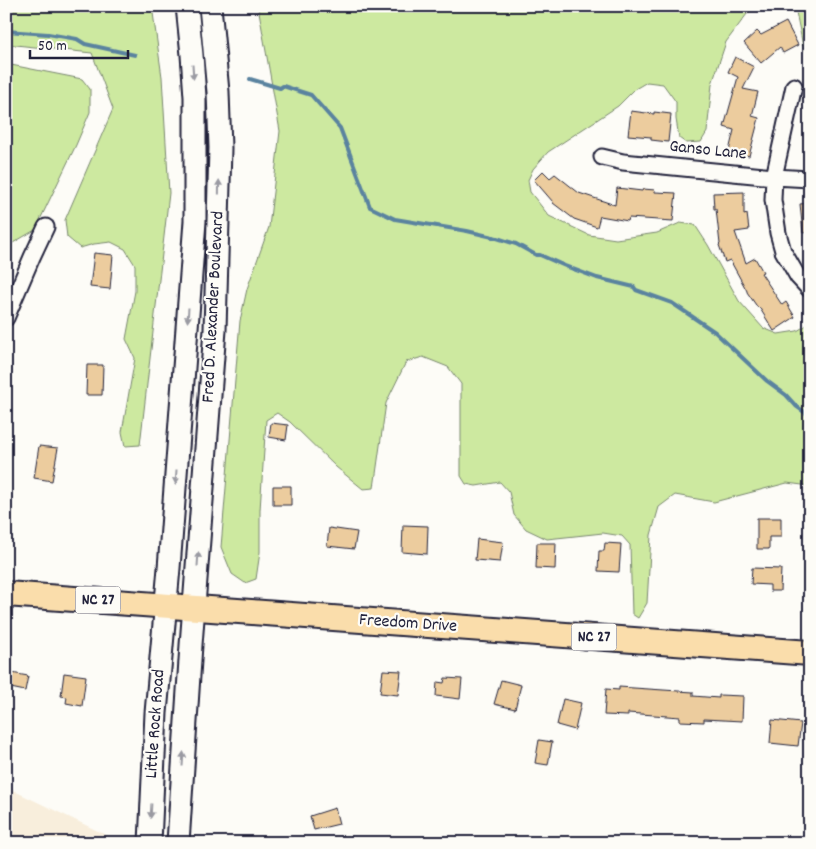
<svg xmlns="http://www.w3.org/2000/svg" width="816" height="849" viewBox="0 0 816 849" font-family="Dekko,sans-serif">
	<rect width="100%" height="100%" fill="#fdfcf7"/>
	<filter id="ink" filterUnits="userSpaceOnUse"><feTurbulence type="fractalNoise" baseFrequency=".02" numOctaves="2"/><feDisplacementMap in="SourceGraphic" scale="10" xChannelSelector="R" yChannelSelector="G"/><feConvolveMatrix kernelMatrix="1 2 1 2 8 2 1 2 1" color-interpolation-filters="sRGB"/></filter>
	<g filter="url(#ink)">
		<path fill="#f8eedc" d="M6 787 123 843H6Z"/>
		<path fill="#cde9a0" stroke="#78866e" d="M10 6H152L162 77 169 193 140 445 125 446 122 432 135 358 126 339 135 291V265L125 249 111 242 94 244 80 248 67 237 65 220 113 109 92 53 6 44V11Z
			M258 6H756L750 10 726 42 712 84 707 132 701 142 686 143 679 138 676 119V102L663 84 647 82 635 89 618 106 548 152 533 169 528 180 530 192 549 216 589 235 616 239 657 233 680 223 695 225 708 245 739 301 763 328 778 334 797 331 810 323V486L787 483 714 502 675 495 659 507 651 535 647 603 638 618 632 614 630 545 622 536 603 533 547 539 526 529 514 515 509 492 500 482 476 486 466 484 461 476V384L448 367 423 357 406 362 386 403 374 488 363 489 336 467 290 422 277 413 266 420 260 510V552L256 579 245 583 232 574 221 547 240 321 247 289 269 227 280 131Z
			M789 6H810V58L803 46 796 12Z
			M6 64 82 79 90 89V112L76 145 35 230 6 247Z"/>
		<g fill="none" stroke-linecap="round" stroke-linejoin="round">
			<path stroke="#5a839f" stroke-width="4" d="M6 31 48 34 77 39 85 44 135 55
				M250 79 280 88 283 86 311 95 340 128 370 207 395 219 467 231 497 238 516 244 536 255H540L565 266 597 278 634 287 636 290 672 303 715 332 767 381 786 395 796 406 810 416"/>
		</g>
		<path fill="#eccc9e" stroke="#22223b" d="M786 22 798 45 783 53 780 47 761 63 744 43 757 31 761 35Z
			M735 57 754 67 743 89 758 92 752 116 759 118 749 156 729 151 734 130 724 127 738 77 728 72Z
			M631 111 654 114V112L671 114 668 142 651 140V137L628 135Z
			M543 171 550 178 555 174 579 193 615 205 617 188 642 191 643 189 655 190V192L676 193 673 221 629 218 628 221 600 216 597 227 574 219 553 203V202L534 180Z
			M744 192V215L747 214 749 230 735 232 746 263 755 258 763 272 761 273 782 305 786 302 795 317 774 331 759 307 758 308 747 292V291L730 260 725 262 719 245 720 244 716 209H714L713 193Z
			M810 203V232L803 233 800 204Z
			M94 253 113 255 110 289 90 287Z
			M87 365H103L102 395H86Z
			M271 423 288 425 286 440 269 437Z
			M39 446 58 448 52 481 34 478Z
			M273 486H291V505H273Z
			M757 518H781V537H769V549H757Z
			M403 525 428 526 427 554 402 552Z
			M329 528 357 532 354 549 327 546Z
			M477 539 503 542 500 562 475 560Z
			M537 543H556L555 569 536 568Z
			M605 543 621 544 619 572 598 571 599 551H604Z
			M752 568 781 569 780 591H770V585L751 584Z
			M383 670 401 671 398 695 380 693Z
			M6 672 28 676 25 691 6 687Z
			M64 673 86 676 82 706 66 703 67 697 61 696Z
			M445 678 462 679 460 699 436 696 437 682 444 683Z
			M501 680 521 685 515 709 494 704Z
			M619 687 693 692V696L719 698V695L743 696 742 721 704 719V722L680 721V717L628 713V716L604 715 606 689 619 690Z
			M563 699 581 703 575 730 557 725Z
			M772 720 801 723 798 746 770 743Z
			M539 740 552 742 548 765 535 763Z
			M335 808 339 824 314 830 310 816Z"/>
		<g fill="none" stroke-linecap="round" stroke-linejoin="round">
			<g stroke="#22223b" stroke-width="19">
				<path id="street" d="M794 86 774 177 773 200 778 233 783 251 798 277 810 290
					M602 157 623 162 774 177 810 179
					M6 318 32 257 46 227"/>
			</g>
			<g stroke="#22223b" stroke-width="25">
				<path id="secondary" d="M150 843 156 713 169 568 195 221V97L192 55 187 6
					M178 843 191 645 215 330 220 148 218 92 210 6"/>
			</g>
			<g stroke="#22223b" stroke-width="28">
				<path id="primary" d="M6 594 810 653"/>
			</g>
			<use href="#street" stroke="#fdfcf7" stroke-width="15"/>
			<use href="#secondary" stroke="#fdfcf7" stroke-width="21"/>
			<use href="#primary" stroke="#faddab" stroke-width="24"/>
		</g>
		<defs><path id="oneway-solid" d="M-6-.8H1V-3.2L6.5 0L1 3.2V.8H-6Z" transform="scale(1.25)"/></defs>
		<g fill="#9a9aa2">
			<use href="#oneway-solid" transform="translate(193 72) rotate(86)"/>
			<use href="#oneway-solid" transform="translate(219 187) rotate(-89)"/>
			<use href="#oneway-solid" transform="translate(188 315) rotate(94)"/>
			<use href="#oneway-solid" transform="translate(176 477) rotate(94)"/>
			<use href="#oneway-solid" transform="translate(198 559) rotate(-86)"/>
			<use href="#oneway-solid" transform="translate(183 759) rotate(-86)"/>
			<use href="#oneway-solid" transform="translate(151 811) rotate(93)"/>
		</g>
	</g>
	<g text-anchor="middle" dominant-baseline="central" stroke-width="4.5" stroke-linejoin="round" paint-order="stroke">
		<g fill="#fdfcf7" stroke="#646373" stroke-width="1">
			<rect x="75.5" y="586.5" width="45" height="27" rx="4"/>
			<rect x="571.5" y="623.5" width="45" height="27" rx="4"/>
		</g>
		<g font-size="16" font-weight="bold" fill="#22223b">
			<text x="98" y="600">NC 27</text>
			<text x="594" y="637">NC 27</text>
		</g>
		<g font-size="18" fill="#22223b" stroke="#fdfcf7">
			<text transform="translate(708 151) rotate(6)">Ganso Lane</text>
			<text transform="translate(214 307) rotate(-87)">Fred D. Alexander Boulevard</text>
			<text transform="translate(408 624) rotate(4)">Freedom Drive</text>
			<text transform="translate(156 724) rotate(-86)">Little Rock Road</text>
		</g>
	</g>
	<rect width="816" height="849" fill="none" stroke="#fdfcf7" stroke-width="25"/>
	<rect x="12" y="12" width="791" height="824" fill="none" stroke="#22223b" stroke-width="2" filter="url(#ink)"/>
	<path d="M30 50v8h98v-8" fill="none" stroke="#22223b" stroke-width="2.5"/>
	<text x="38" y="50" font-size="15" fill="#22223b" stroke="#fdfcf7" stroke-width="4" paint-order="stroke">50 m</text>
</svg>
